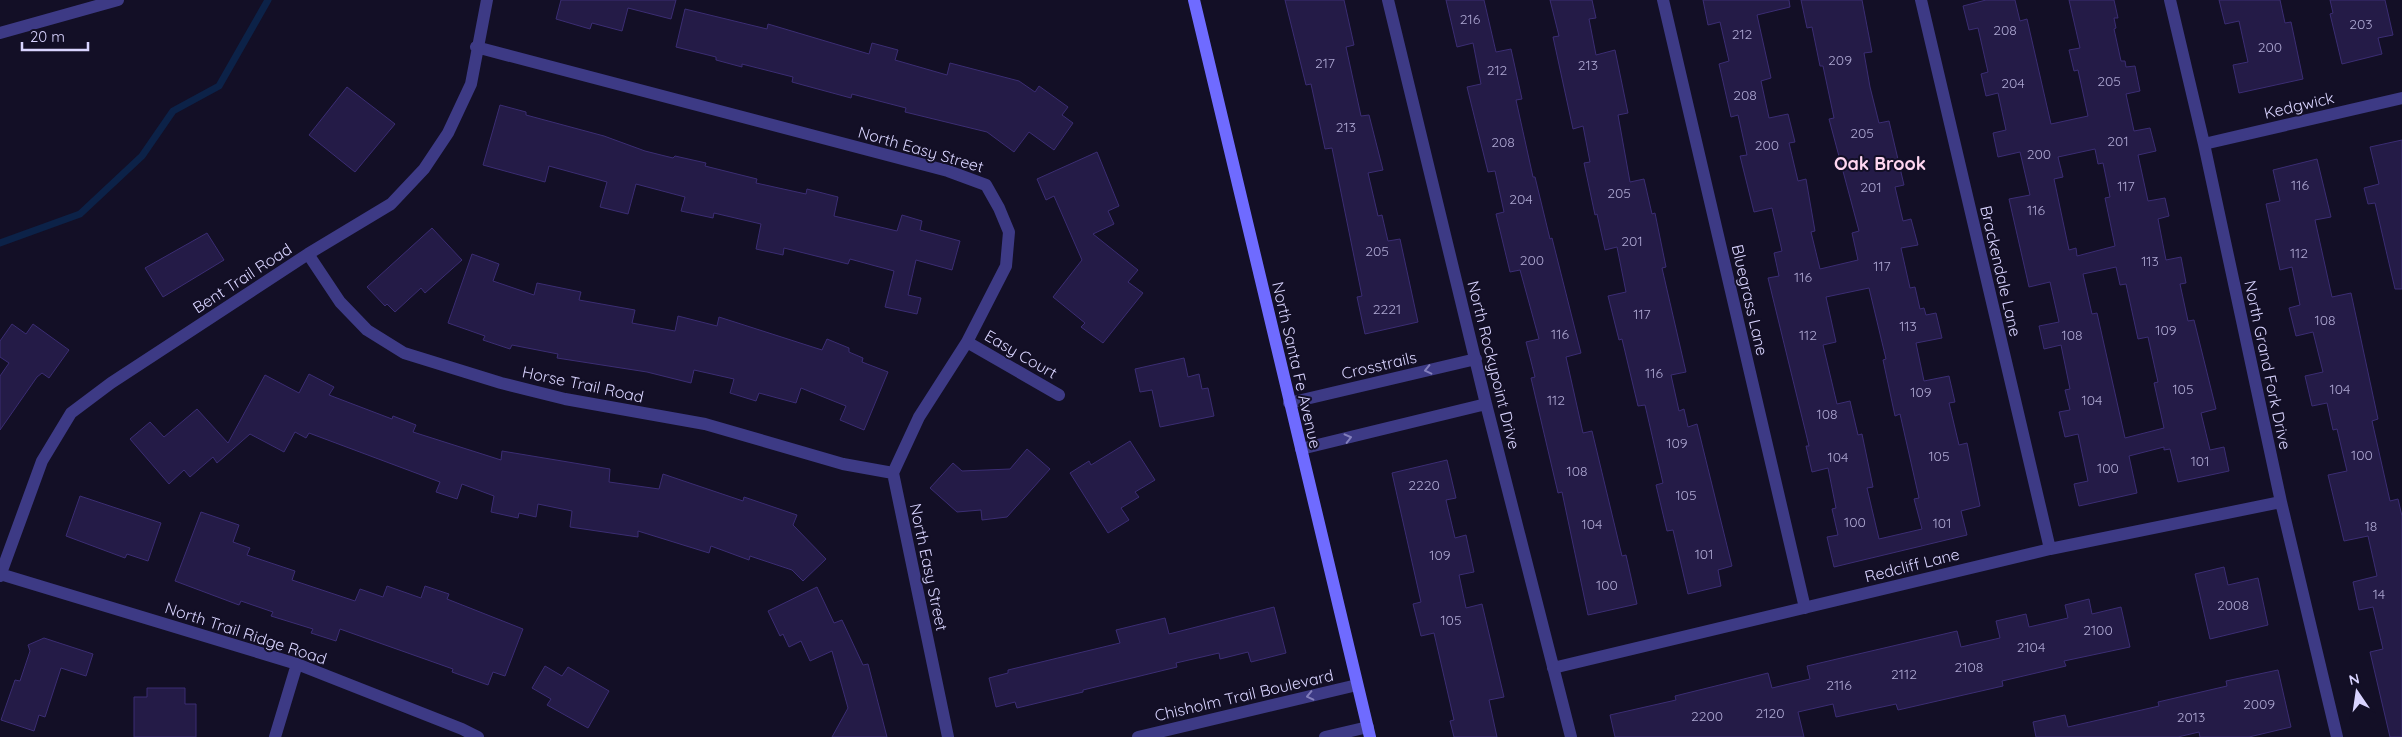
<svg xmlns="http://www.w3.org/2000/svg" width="2402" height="737" viewBox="0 0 2402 737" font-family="Quicksand,sans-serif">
	<rect width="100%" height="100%" fill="#130f26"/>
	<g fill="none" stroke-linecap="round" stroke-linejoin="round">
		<path stroke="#0c2248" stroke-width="7" d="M0 243 80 214 142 156 173 111 219 86 268 0"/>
	</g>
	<path fill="#241b47" stroke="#3b2d73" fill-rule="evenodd" d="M561 0H676L671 19 628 8 622 31 592 23 590 29 556 19Z
		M1285 0H1344L1354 45 1346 47 1361 116 1369 115 1383 170 1368 173 1378 216 1382 215 1388 241 1400 239 1418 322 1365 334 1357 297 1362 296 1332 148 1325 149 1311 84 1306 85Z
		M1446 0H1484L1496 52 1511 49 1522 99 1516 100 1533 177H1535L1550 239 1552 238 1581 353 1566 357 1583 433 1592 431 1622 556 1626 555 1637 604 1588 615 1562 492 1558 493 1531 378 1535 377 1526 342 1539 339 1520 270 1510 272 1496 214 1504 212 1495 171 1488 172 1467 87 1481 84 1473 43 1457 47Z
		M1550 0H1592L1596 18 1589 19 1596 55 1615 50 1628 113 1618 115 1630 182 1644 179 1652 214 1655 213 1666 267 1662 268 1686 372 1671 375 1679 411 1684 409 1688 427 1697 424 1732 566 1718 570 1721 586 1688 594 1673 530 1667 531 1656 485 1663 483 1645 405 1638 406 1622 339 1619 340 1608 296 1626 292 1617 247 1605 250 1597 214 1595 215 1584 163 1590 162 1583 126 1573 129 1553 37 1559 36Z
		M1703 0H1789L1790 7 1757 15 1771 78 1761 81 1769 118 1788 114 1795 142 1789 143 1798 181 1806 179 1815 231 1811 232 1820 269 1858 260 1852 233 1859 231 1829 119 1834 118 1823 66H1820L1812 27 1807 28 1801 0H1862L1872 52 1864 53 1870 87 1879 123 1889 121 1904 185 1895 187 1903 221 1911 219 1918 245 1901 248 1910 288 1915 287 1920 309 1924 308 1926 315 1936 313 1942 338 1916 343 1924 381 1949 376 1955 402 1949 403 1959 445 1967 443 1980 506 1961 511 1967 535 1834 567 1827 537 1838 535 1832 509 1836 508 1828 468 1812 472 1806 446H1809L1768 278 1779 276 1774 253 1782 251 1772 208 1754 212 1740 156 1747 155 1738 115 1731 117 1719 64 1729 61 1720 22 1708 25ZM1869 288 1886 359 1883 360 1895 416 1900 414 1919 498 1914 499 1922 529 1879 539 1867 488 1873 487 1862 434 1858 435 1850 401 1837 404 1823 345 1836 342 1826 297Z
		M1986 0H2015L2020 21 2027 19 2051 124 2088 116 2078 70 2074 71 2069 50 2080 48 2069 0H2114L2118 18H2114L2116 28 2114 29 2121 61H2125L2126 67 2135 66 2140 91 2126 94 2134 131 2150 128 2156 151 2138 155 2148 201 2165 198 2169 216 2158 219 2166 260 2181 257 2186 283 2180 284 2188 321 2194 320 2216 409 2201 413 2210 450 2224 447 2229 471 2178 482 2170 449 2164 450V447L2129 456 2137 493 2079 506 2074 484 2088 481 2078 434 2065 437 2059 412 2070 410 2065 390 2070 389 2061 345 2044 349 2039 326 2059 322 2050 282 2029 287 2009 199 2030 195 2020 152 1998 157 1993 133 2006 130 1998 93 1986 96 1981 74 1988 72 1978 28 1969 30 1963 6ZM2095 149 2098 164 2103 163 2110 197 2105 198 2115 246 2077 256 2076 248 2069 250 2054 179 2063 177 2058 157ZM2116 267 2120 285 2126 284 2138 339 2148 337 2158 382 2154 383 2164 428 2125 438 2097 313 2092 314 2083 274Z
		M2219 0H2280L2285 23 2291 22 2303 79 2239 93 2233 65 2248 62 2239 21 2225 24Z
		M2330 0H2385L2393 35 2378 38 2382 54 2342 64 2330 14 2333 13Z
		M685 9 767 29 768 24 869 54 872 43 898 50 895 60 947 75 950 63 1019 81 1035 92 1039 86 1068 107 1062 115 1073 123 1054 150 1029 132 1014 152 987 132 905 112 906 108 852 94 851 98 792 82 793 77 742 64V67L716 60V57L676 47Z
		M347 87 395 124 355 172 309 135Z
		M500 105 526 112V115L604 136 645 151 673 158 675 156 706 163 705 166 757 179 756 183 806 194 807 189 838 197 834 216 897 231 902 215 922 221 920 230 960 241 952 270 916 260 908 295 921 298 917 314 885 307 894 271 850 259 848 264 784 248 783 255 756 249 761 224 714 213 713 218 681 211 685 197 636 184 628 214 600 207 607 182 549 166 545 182 483 165Z
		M2402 140V289H2395L2375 203 2368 204 2364 188 2379 184 2370 147Z
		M1097 152 1119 206 1108 211 1114 224 1093 234 1138 270 1128 282 1143 293 1103 343 1081 327 1085 323 1053 297 1082 260 1054 196 1046 200 1037 179Z
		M2317 159 2331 217 2315 220 2332 297 2351 293 2378 419 2372 421 2390 501 2398 499 2402 516V737H2390L2370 652 2383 649 2373 607 2359 610 2353 582 2377 576 2368 536 2344 541 2328 475 2347 471 2337 429 2333 430 2327 403 2312 406 2305 376 2323 372 2313 332 2296 336 2289 308 2300 305 2292 267 2280 270 2266 204 2280 201 2273 170Z
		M432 228 462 260 425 293 421 288 395 312 387 304 385 306 367 287Z
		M207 233 224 260 163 297 145 268Z
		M472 254 499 264 493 281 534 295 537 283 581 292 579 300 635 310 632 323 675 331 678 316 717 326 719 317 822 350 827 339 849 348V352L863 358 862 362 888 372 864 430 840 420 846 406 801 388 796 403 759 393 756 401 730 393 734 379 694 370 691 383 647 372 557 358 558 354 512 345 510 349 483 340 485 336 448 323Z
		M12 324 26 334 33 324 69 350 49 378 42 373 37 377 0 430V376L9 363 0 357V341Z
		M1184 358 1188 377 1199 374 1202 389 1208 388 1214 416 1160 427 1152 390 1140 392 1135 369Z
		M309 374 334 387 329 395 392 419 393 416 416 425 413 432 501 460 502 451 610 469 609 482 659 489 663 474 743 501 744 497 797 515 793 525 826 559 803 581 792 570 750 556 749 560 711 546 709 553 638 531V537L570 527 572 511 538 504 536 517 519 513 518 518 491 512 494 496 462 484 457 499 436 492 440 482 309 433 306 438 295 432 284 452 250 434 217 463 213 457 190 477 184 470 169 484 130 439 150 422 164 437 197 409 228 443 265 375 299 393Z
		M1130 441 1155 480 1135 492 1139 497 1121 508 1129 520 1108 533 1070 473 1089 461 1091 465Z
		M1027 449 1050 469 1007 517 982 520 981 510 957 512 930 488 953 463 962 471 1010 469Z
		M1447 460 1456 498 1446 500 1455 538 1466 535 1474 572 1459 575 1466 608 1482 604 1504 697 1489 700 1497 737H1454L1450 721 1454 720 1434 633 1421 636 1413 604 1421 602 1392 473Z
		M80 496 161 523 148 561 127 554 125 558 66 536Z
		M201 512 239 525 233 542 250 548 247 555 295 571 292 580 355 601 360 589 383 597 387 586 421 598 425 586 449 594 447 599 523 629 505 676 493 672 488 685 452 672 453 669 340 629 336 641 311 633 313 629 271 616 273 612 241 601 239 605 175 581Z
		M2224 567 2228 585 2258 578 2268 625 2210 639 2195 574Z
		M817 587 834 623 842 620 863 665 868 664 887 737H832L848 708 832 651 810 661 801 641 789 647 783 634 780 636 768 611Z
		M2089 599 2092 614 2121 607 2130 647 2064 661 2066 666 2002 681 2003 686 1898 710 1896 704 1836 717 1833 704 1798 712 1804 737H1615L1610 715 1676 700 1675 696 1768 673 1772 688 1810 679 1807 666 1957 631 1961 647 2000 638 1996 621 2026 614 2029 627 2068 618 2065 605Z
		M1274 607 1286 653 1251 662 1248 652 1220 659 1219 653 1176 663 1177 667 1083 690V692L1017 708 1015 702 996 707 989 678 1008 673V670L1120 643 1116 630 1165 618 1169 634Z
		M44 638 93 654 86 676 61 668 45 717 39 715 34 731 1 720 15 680 20 681 30 651 28 645Z
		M545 666 562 676 568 667 609 691 588 728 547 705 551 699 532 688Z
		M2278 670 2291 727 2249 737H2200L2199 732 2178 737H2036L2033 722 2065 715 2068 727 2159 706 2158 702 2227 686 2226 681Z
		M147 688H185V704H196V737H134V697H147Z"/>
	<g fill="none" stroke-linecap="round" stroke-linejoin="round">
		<path stroke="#3d3a85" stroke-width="12" d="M1388 0 1486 404 1571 737
			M1663 0 1805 608
			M1921 0 2050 549
			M2170 0 2204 144 2281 502 2337 737
			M0 33 118 0
			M476 47 948 171 986 185 999 208 1009 232 1006 266 967 342 919 417 893 473 948 737
			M2204 144 2402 98
			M308 254 340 302 367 330 404 353 501 383 565 399 705 424 843 464 893 473
			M967 342 1059 395
			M1289 403 1476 359
			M1301 449 1486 404
			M0 574 297 664 462 729 478 737
			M0 576 42 461 71 413 111 383 308 254 391 204 424 169 448 133 471 84 487 0
			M1553 668 2050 549 2281 502
			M275 737 297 664
			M1138 737 1357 685
			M1325 737 1368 727"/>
		<path stroke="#6f6bff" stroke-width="12" d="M1194 0 1370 737"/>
	</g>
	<defs><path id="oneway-chevron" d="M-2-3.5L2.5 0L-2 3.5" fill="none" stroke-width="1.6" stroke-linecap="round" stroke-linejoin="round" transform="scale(1.25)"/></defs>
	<g stroke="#837fbc">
		<use href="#oneway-chevron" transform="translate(1428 370) rotate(167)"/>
		<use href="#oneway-chevron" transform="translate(1348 438) rotate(-14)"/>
		<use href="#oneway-chevron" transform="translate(1310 696) rotate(167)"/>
	</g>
	<g text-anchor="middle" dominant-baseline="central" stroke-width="4" stroke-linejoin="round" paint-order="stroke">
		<g font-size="14" fill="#aca6d1">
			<text x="1470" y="19">216</text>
			<text x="2361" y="24">203</text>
			<text x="2005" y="30">208</text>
			<text x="1742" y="34">212</text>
			<text x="2270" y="47">200</text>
			<text x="1840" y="60">209</text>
			<text x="1325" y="63">217</text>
			<text x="1588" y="65">213</text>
			<text x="1497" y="70">212</text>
			<text x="2109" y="81">205</text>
			<text x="2013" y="83">204</text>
			<text x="1745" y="95">208</text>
			<text x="1346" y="127">213</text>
			<text x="1862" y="133">205</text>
			<text x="2118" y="141">201</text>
			<text x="1503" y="142">208</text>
			<text x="1767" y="145">200</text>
			<text x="2039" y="154">200</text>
			<text x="2300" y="185">116</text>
			<text x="2126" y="186">117</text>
			<text x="1871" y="187">201</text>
			<text x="1619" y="193">205</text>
			<text x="1521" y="199">204</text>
			<text x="2036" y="210">116</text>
			<text x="1632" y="241">201</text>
			<text x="1377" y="251">205</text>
			<text x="2299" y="253">112</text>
			<text x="1532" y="260">200</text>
			<text x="2150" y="261">113</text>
			<text x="1882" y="266">117</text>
			<text x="1803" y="277">116</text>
			<text x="1387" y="309">2221</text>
			<text x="1642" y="314">117</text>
			<text x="2325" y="320">108</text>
			<text x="1908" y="326">113</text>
			<text x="2166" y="330">109</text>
			<text x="1560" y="334">116</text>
			<text x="1808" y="335">112</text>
			<text x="2072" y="335">108</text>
			<text x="1654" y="373">116</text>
			<text x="2183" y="389">105</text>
			<text x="2340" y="389">104</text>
			<text x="1921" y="392">109</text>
			<text x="1556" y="400">112</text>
			<text x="2092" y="400">104</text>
			<text x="1827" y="414">108</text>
			<text x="1677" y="443">109</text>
			<text x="2362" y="455">100</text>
			<text x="1939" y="456">105</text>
			<text x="1838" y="457">104</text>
			<text x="2200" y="461">101</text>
			<text x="2108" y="468">100</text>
			<text x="1577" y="471">108</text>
			<text x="1424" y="485">2220</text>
			<text x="1686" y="495">105</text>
			<text x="1855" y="522">100</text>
			<text x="1942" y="523">101</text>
			<text x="1592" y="524">104</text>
			<text x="2371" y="526">18</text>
			<text x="1704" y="554">101</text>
			<text x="1440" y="555">109</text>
			<text x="1607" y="585">100</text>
			<text x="2379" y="594">14</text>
			<text x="2233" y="605">2008</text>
			<text x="1451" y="620">105</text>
			<text x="2098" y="630">2100</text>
			<text x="2031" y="647">2104</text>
			<text x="1969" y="667">2108</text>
			<text x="1904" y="674">2112</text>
			<text x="1839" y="685">2116</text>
			<text x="2259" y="704">2009</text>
			<text x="1770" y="713">2120</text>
			<text x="1707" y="716">2200</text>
			<text x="2191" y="717">2013</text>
		</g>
		<g font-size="16" fill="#d9d4ff" stroke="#130f26">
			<text transform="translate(2299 105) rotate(-13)">Kedgwick</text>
			<text transform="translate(921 149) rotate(16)">North Easy Street</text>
			<text transform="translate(2001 271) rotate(77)">Brackendale Lane</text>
			<text transform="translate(242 278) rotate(-33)">Bent Trail Road</text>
			<text transform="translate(1750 300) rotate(77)">Bluegrass Lane</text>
			<text transform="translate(1021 354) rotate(30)">Easy Court</text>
			<text transform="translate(1297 365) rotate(77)">North Santa Fe Avenue</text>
			<text transform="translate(1379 365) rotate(-13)">Crosstrails</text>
			<text transform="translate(1494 365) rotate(76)">North Rockypoint Drive</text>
			<text transform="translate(2268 365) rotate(78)">North Grand Fork Drive</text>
			<text transform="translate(583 384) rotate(12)">Horse Trail Road</text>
			<text transform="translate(1912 565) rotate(-14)">Redcliff Lane</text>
			<text transform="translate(929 567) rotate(78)">North Easy Street</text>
			<text transform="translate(246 633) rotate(18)">North Trail Ridge Road</text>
			<text transform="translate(1244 695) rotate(-13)">Chisholm Trail Boulevard</text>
		</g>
		<g font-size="18" font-weight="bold" fill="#ffd6f0" stroke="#130f26">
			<text x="1880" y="163">Oak Brook</text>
		</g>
	</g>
	<g transform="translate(2357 692) rotate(347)" stroke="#130f26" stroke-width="4" paint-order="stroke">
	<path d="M0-4L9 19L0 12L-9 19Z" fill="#d9d4ff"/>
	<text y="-8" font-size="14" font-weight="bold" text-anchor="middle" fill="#d9d4ff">N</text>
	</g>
	<path d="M22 42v8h66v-8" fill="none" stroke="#d9d4ff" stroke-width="2.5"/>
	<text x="30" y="42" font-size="15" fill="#d9d4ff" stroke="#130f26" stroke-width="4" paint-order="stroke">20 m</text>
</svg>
